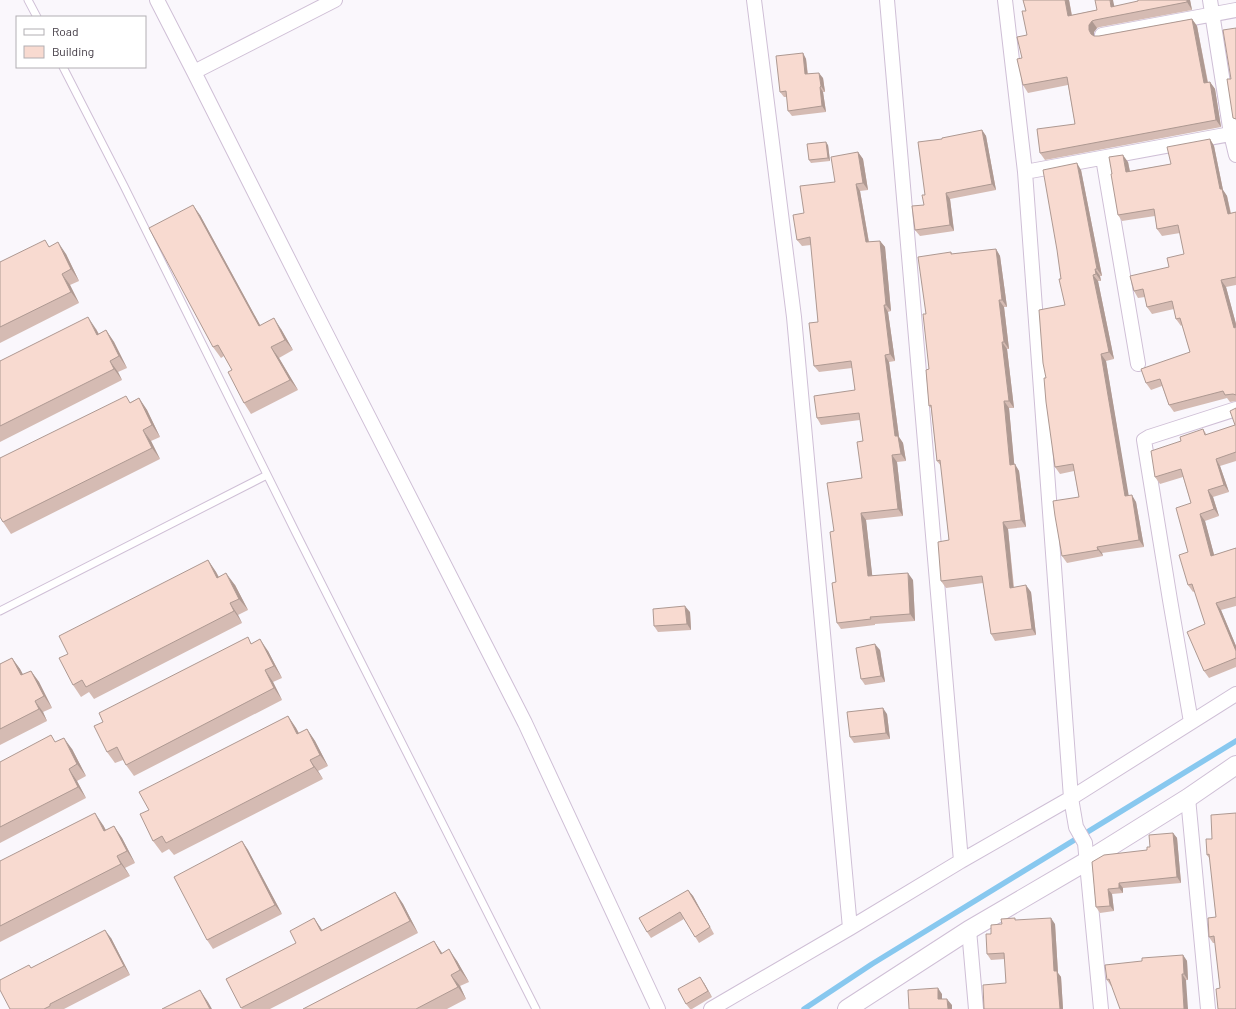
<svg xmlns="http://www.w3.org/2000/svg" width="1236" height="1009" viewBox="0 0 1236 1009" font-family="Barlow,sans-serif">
	<rect width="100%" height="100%" fill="#faf7fc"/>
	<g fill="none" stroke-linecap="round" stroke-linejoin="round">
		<path stroke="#88c8ef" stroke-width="5.5" d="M804 1009 872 964 1236 741"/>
		<g stroke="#cfbfd6" stroke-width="9">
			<path id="service" d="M28 0 37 17
				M63 67 124 186 296 533 536 1009
				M0 611 267 475"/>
		</g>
		<g stroke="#cfbfd6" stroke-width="16">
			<path id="minor" d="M157 0 194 72 309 300 525 723 658 1009
				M754 0 794 317 850 928
				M887 0 961 861
				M1005 0 1025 172 1071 798 1076 827 1085 843 1101 1009
				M1210 0 1231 134 1236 155
				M1102 35 1236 10
				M194 72 335 0
				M1103 158 1138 364
				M1025 172 1236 133
				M1191 722 1170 600 1144 440 1149 437 1236 409
				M1188 798 1208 1009
				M969 930 976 1009
				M711 1009 850 928 961 861 1071 798 1236 694"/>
		</g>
		<g stroke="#cfbfd6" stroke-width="20">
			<path id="tertiary" d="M847 1009 969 930 1087 861 1188 798 1236 765"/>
		</g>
		<use href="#service" stroke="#fff" stroke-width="7"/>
		<use href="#minor" stroke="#fff" stroke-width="14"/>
		<use href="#tertiary" stroke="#fff" stroke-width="18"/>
	</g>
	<path fill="#d5bbb3" d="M1023 0H1069L1072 15 1115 6 1190 0 1192 10 1100 27 1097 28 1094 32V36H1099L1192 19 1197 26 1208 82H1210L1215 89 1221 127 1045 160 1040 153 1075 124 1068 85 1028 93 1023 85 1022 58 1027 35 1026 11Z
		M803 53 806 59 808 74 823 78 825 92H823L826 112 792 116 788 111 787 97H784L780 92Z
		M982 130 986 136 996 190 950 199 954 231 920 236 915 230 924 205 925 195 942 139Z
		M1210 139 1214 146 1223 190 1227 196 1231 213 1236 212V285L1226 287 1236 324V401L1230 402 1227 398 1174 412 1169 405 1162 386 1151 390 1146 383 1190 352 1182 325 1181 326 1176 319 1174 309 1152 314 1147 307 1145 297 1138 298 1134 291 1169 267 1184 254 1180 233 1162 236 1157 229 1155 216 1122 221 1118 215 1112 174 1128 162 1130 171 1171 164Z
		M828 145 830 161 811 163 809 160Z
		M858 152 863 159 868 190 860 191 869 242 880 241 885 247 891 311 888 312 895 361 889 362 899 437 903 443 906 461 897 462 903 516 866 520 872 575 913 580 915 621 875 624V625L841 629 837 623 836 582 834 531 862 478 863 441 860 420 821 425 817 418 855 390 852 368 819 372 814 366 818 322 811 245 802 246 797 240 804 213 835 182Z
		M1081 170 1102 276H1100L1101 281H1098L1114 359 1106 361 1128 495 1136 502 1144 547 1102 553 1103 556 1067 563 1062 556 1079 497 1074 471 1060 474 1055 467 1046 378 1065 305 1061 279Z
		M200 215 260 325 281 329 293 350 279 358 298 390 251 414 244 403 232 370 224 356 221 358 213 347Z
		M50 246 66 254 79 281 70 285 79 303 0 343V262Z
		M996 249 1000 256 1007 307H1004L1009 349H1007L1014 408H1009L1014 464 1019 471 1026 527 1008 529 1014 587 1031 592 1036 635 995 641 991 634 983 583 946 588 941 581 949 540 941 466 937 461 931 408 929 406V369L926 314 951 252 952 254Z
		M96 329 99 334 106 330 114 342 127 368 118 372 122 380 0 442V361Z
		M139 398 147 410 160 437 151 441 160 459 11 534 3 522 131 402Z
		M1236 408V461L1220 466 1229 492 1213 497 1219 516 1205 521 1214 555 1236 548V606L1221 610 1236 646V667L1209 678 1204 671 1205 624 1195 591 1193 592 1188 585V552L1191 503 1183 477 1160 484 1155 477 1181 441 1203 429 1207 435 1235 425Z
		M208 560 216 572 219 577 235 585 248 610 238 615 242 623 94 699 89 692 81 697 73 685Z
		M690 612 691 630 658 632 654 626Z
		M252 643 268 651 282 678 273 682 282 700 134 776 126 765 123 760 115 763 107 752Z
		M880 650 885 682 865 685 861 679Z
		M12 658 20 669 23 675 31 671 39 682 52 708 43 712 47 721 0 745V664Z
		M887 714 890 739 854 743 850 737Z
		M288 716 296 728 299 733 307 729 315 741 328 766 318 771 323 779 174 855 169 849 162 853 153 841Z
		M56 742 72 749 86 776 77 781 86 798 0 843V762Z
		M103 825 106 830 114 826 122 838 135 863 125 868 130 876 0 942V861Z
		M1173 833 1177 838 1181 883 1123 888V893L1112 894 1114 911 1100 913 1096 907 1092 862 1147 850 1150 847Z
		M1212 839 1220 988 1215 943H1213L1209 937 1216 917 1210 859 1207 855Z
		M242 841 248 850 282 914 213 949 207 940Z
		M688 890 693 896 714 934 699 943 684 919 651 938 647 932Z
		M395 892 403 904 418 933 270 1009H242L226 979 296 943 314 918 322 930Z
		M1017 920 1055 924 1058 973 1061 977 1063 1009H984L1006 983 1005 959 991 960 987 954 991 934 1002 924Z
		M111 938 130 975 64 1009H10L31 968Z
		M434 941 442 953 457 961 469 982 460 986 466 999 447 1009H303Z
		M1183 955 1187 961 1188 980 1111 986 1107 980 1142 961Z
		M704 983 712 997 692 1009H690L686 1004Z"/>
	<path fill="#ae9992" d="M1065 0H1069L1073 23 1068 16Z
		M1110 0H1113L1116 14 1111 7Z
		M1187 0H1190L1192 10 1187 2Z
		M1192 19 1197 26 1209 90 1204 83Z
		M1092 21 1097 28 1094 32V37L1091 34 1089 30V25Z
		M803 53 806 59 808 80 805 74Z
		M819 73 823 78 825 92 821 86Z
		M1210 82 1215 89 1221 127 1216 120Z
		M820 87 823 92 826 112 822 106Z
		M982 130 986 136 996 190 992 184Z
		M1210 139 1214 146 1223 190 1227 196 1232 221 1228 214 1220 189Z
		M826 142 828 145 830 161 828 158Z
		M858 152 863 159 868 190 863 183Z
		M1123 155 1128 162 1131 178 1126 172Z
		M1077 163 1081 170 1102 276 1097 269Z
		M856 184 860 191 870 249 866 242Z
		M946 193 950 199 954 231 950 225Z
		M193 205 200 215 266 336 259 326Z
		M880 241 885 247 891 311 886 305Z
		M58 242 66 254 79 281 71 269Z
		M996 249 1000 256 1007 307 1002 300Z
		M1095 269 1100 276 1101 281 1096 274Z
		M62 274 70 285 79 303 71 292Z
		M1093 275 1098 281 1114 359 1109 352Z
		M1221 280 1226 287 1236 324V331L1234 328Z
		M999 300 1004 307 1009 349 1004 342Z
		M884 305 888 312 895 361 890 354Z
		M88 317 96 329 105 347 97 335Z
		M274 318 281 329 293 350 285 340Z
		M106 330 114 342 127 368 119 356Z
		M1002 342 1007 349 1014 408 1009 401Z
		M271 347 279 358 298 390 290 380Z
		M1101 354 1106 361 1130 503 1125 496Z
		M885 355 889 362 899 437 903 443 906 461 901 454 895 436Z
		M110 361 118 372 122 380 114 369Z
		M139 398 147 410 160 437 152 425Z
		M1004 401 1009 408 1015 472 1010 465Z
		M143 430 151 441 160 459 152 448Z
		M892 455 897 462 903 516 898 509Z
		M1216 459 1220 466 1229 492 1224 485Z
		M1015 464 1019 471 1026 527 1021 520Z
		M1208 490 1213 497 1219 516 1214 509Z
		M1132 495 1136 502 1144 547 1139 540Z
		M861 513 866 520 873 582 868 576Z
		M1200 514 1205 521 1216 562 1211 556Z
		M1003 522 1008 529 1014 595 1010 588Z
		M1097 547 1102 553 1103 556 1098 550Z
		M208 560 216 572 225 590 217 578Z
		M226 573 235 585 248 610 239 599Z
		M908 573 913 580 915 621 910 614Z
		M1026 585 1031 592 1036 635 1032 629Z
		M230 603 238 615 242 623 234 611Z
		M1216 603 1221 610 1236 646V651Z
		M685 606 690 612 691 630 687 624Z
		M260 639 268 651 282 678 274 666Z
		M875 644 880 650 885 682 881 676Z
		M12 658 20 669 30 687 21 675Z
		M265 670 273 682 282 700 274 688Z
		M31 671 39 682 52 708 44 696Z
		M35 701 43 712 47 721 39 709Z
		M883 708 887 714 890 739 886 733Z
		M288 716 296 728 305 746 297 734Z
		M307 729 315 741 328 766 320 755Z
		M64 738 72 749 86 776 77 764Z
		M310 760 318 771 323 779 314 767Z
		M69 769 77 781 86 798 78 787Z
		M95 813 103 825 112 842 104 831Z
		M114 826 122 838 135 863 127 851Z
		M1173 833 1177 838 1181 883 1177 877Z
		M242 841 248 850 282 914 275 905Z
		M117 856 125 868 130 876 121 864Z
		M1119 883 1123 888V893L1119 888Z
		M1108 889 1112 894 1114 911 1110 906Z
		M688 890 693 896 714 934 710 927Z
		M395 892 403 904 418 933 410 921Z
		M314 918 322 930 321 931Z
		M1051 918 1055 924 1058 973 1061 977 1063 1009H1060L1054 971Z
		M105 930 111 938 130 975 124 966Z
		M434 941 442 953 441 954Z
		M449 949 457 961 469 982 460 970Z
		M1183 955 1187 961 1188 980 1184 974Z
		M1182 974 1186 980 1188 1009H1184Z
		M451 975 460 986 466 999 458 987Z
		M700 977 704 983 712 997 708 991Z
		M938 988 942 994V1005L938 999Z
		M200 990 208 1002 212 1009H210Z
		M947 999 952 1005V1009H948Z"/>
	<path fill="#f8dad0" stroke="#ae9992" d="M1023 0H1065L1068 16 1097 10 1095 0H1110L1111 7 1138 1V0H1187V2L1095 20 1092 21 1089 25V30L1091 34 1094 36H1099L1192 19 1204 83 1210 82 1216 120 1040 153 1037 129 1075 124 1067 77 1023 85 1017 59 1022 58 1017 37 1027 35 1022 11H1026Z
		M1236 28V119L1233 118 1227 79H1231L1223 30Z
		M803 53 805 74 819 73 821 86 820 87 822 106 788 111 786 91 780 92 776 56Z
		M982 130 992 184 946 193 950 225 915 230 912 206 924 205 922 195H925L918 142 942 139V138Z
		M1210 139 1220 189H1222L1228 214 1236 212V277L1221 280 1234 328 1236 327V395L1233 394 1225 395 1223 391 1169 405 1160 379 1146 383 1141 369 1190 352 1180 318 1176 319 1172 301 1147 307 1143 289 1134 291 1130 276 1169 267 1167 258 1184 254 1178 225 1157 229 1154 209 1118 215 1111 174H1112L1109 157 1123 155 1126 172 1171 164 1167 147Z
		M826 142 828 158 809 160 807 144Z
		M858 152 863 183 856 184 866 242 880 241 886 305H884L890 354 885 355 895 436H898L901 454 892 455 898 509 861 513 868 576 908 573 910 614 870 617 871 619 837 623 832 583 836 582 830 532 834 531 827 483 862 478 857 442 863 441 859 413 817 418 814 396 855 390 851 361 814 366 809 323 818 322 810 237 797 240 793 215 804 213 800 186 835 182 831 157Z
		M1077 163 1097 269H1095L1096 274 1093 275 1109 352 1101 354 1125 496 1132 495 1139 540 1097 547 1098 550 1062 556 1055 516 1053 501 1079 497 1073 464 1055 467 1046 402 1044 378H1046L1043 363 1039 310 1065 305 1059 279H1061L1057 250 1043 170Z
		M193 205 259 326 274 318 285 340 271 347 290 380 244 403 228 372 232 370 218 345 213 347 149 228Z
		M45 240 49 247 58 242 71 269 62 274 71 292 0 327V262Z
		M996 249 1002 300H999L1004 342H1002L1009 401H1004L1010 465 1015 464 1021 520 1003 522 1010 588 1026 585 1032 629 991 634 982 576 941 581 938 542 949 540 940 460 937 461 931 405 929 406 926 370 929 369 923 314H926L918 257 951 252V254Z
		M88 317 97 335 106 330 119 356 110 361 114 369 0 426V361Z
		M126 396 130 403 139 398 152 425 143 430 152 448 3 522 0 517V458Z
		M1236 408V452L1216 459 1224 485 1208 490 1214 509 1200 514 1211 556 1236 548V597L1216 603 1236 651V658L1204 671 1187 632 1205 624 1192 584 1188 585 1179 555 1188 552 1176 508 1191 503 1181 469 1155 477 1151 451 1181 441 1180 437 1203 429 1205 435 1235 425 1230 411Z
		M208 560 217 578 226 573 239 599 230 603 234 611 86 687 82 680 73 685 59 658 68 654 59 636Z
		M685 606 687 624 654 626 653 609Z
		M248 637 251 644 260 639 274 666 265 670 274 688 126 765 117 747 107 752 94 726 103 722 99 713Z
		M875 644 881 676 861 679 856 648Z
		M12 658 21 675 31 671 44 696 35 701 39 709 0 729V664Z
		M883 708 886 733 850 737 847 712Z
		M288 716 297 734 307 729 320 755 310 760 314 767 166 843 162 836 153 841 140 814 149 810 139 792Z
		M51 735 55 742 64 738 77 764 69 769 78 787 0 827V762Z
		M95 813 104 831 114 826 127 851 117 856 121 864 0 926V861Z
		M1236 813V1009H1218L1216 989 1220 988 1214 936 1209 937 1208 918 1216 917 1209 854 1207 855 1206 839H1212L1211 815Z
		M1173 833 1177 877 1119 883V888L1108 889 1110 906 1096 907 1092 862 1104 855 1147 850V847H1150L1149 835Z
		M242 841 275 905 207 940 174 877Z
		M688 890 710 927 695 937 680 912 647 932 639 918Z
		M395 892 410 921 241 1008 226 979 296 943 290 931 314 918 321 931Z
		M1015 918V920L1051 918 1054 971H1057L1060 1009H984L983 985 1006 983 1004 953 987 954 986 934H991V925L1002 924 1001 919Z
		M105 930 124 966 50 1004V1006L44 1009H10L0 990V980L29 965 31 968Z
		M434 941 441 954 449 949 460 970 451 975 458 987 416 1009H303Z
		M1183 955 1184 974H1182L1184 1009H1120L1109 979 1107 980 1105 965 1142 961V958Z
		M700 977 708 991 686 1004 678 989Z
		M938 988V999H947L948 1009H909L908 990Z
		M200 990 210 1009H162Z"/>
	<rect x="16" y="16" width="130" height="52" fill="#ffffff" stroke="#b2afb3"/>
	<rect x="24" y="29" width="20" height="6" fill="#ffffff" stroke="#b2afb3"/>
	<text x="52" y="36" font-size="12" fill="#3f3842">Road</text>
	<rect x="24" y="46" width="20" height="12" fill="#f8dad0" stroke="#b2afb3"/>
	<text x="52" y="56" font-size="12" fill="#3f3842">Building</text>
</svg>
